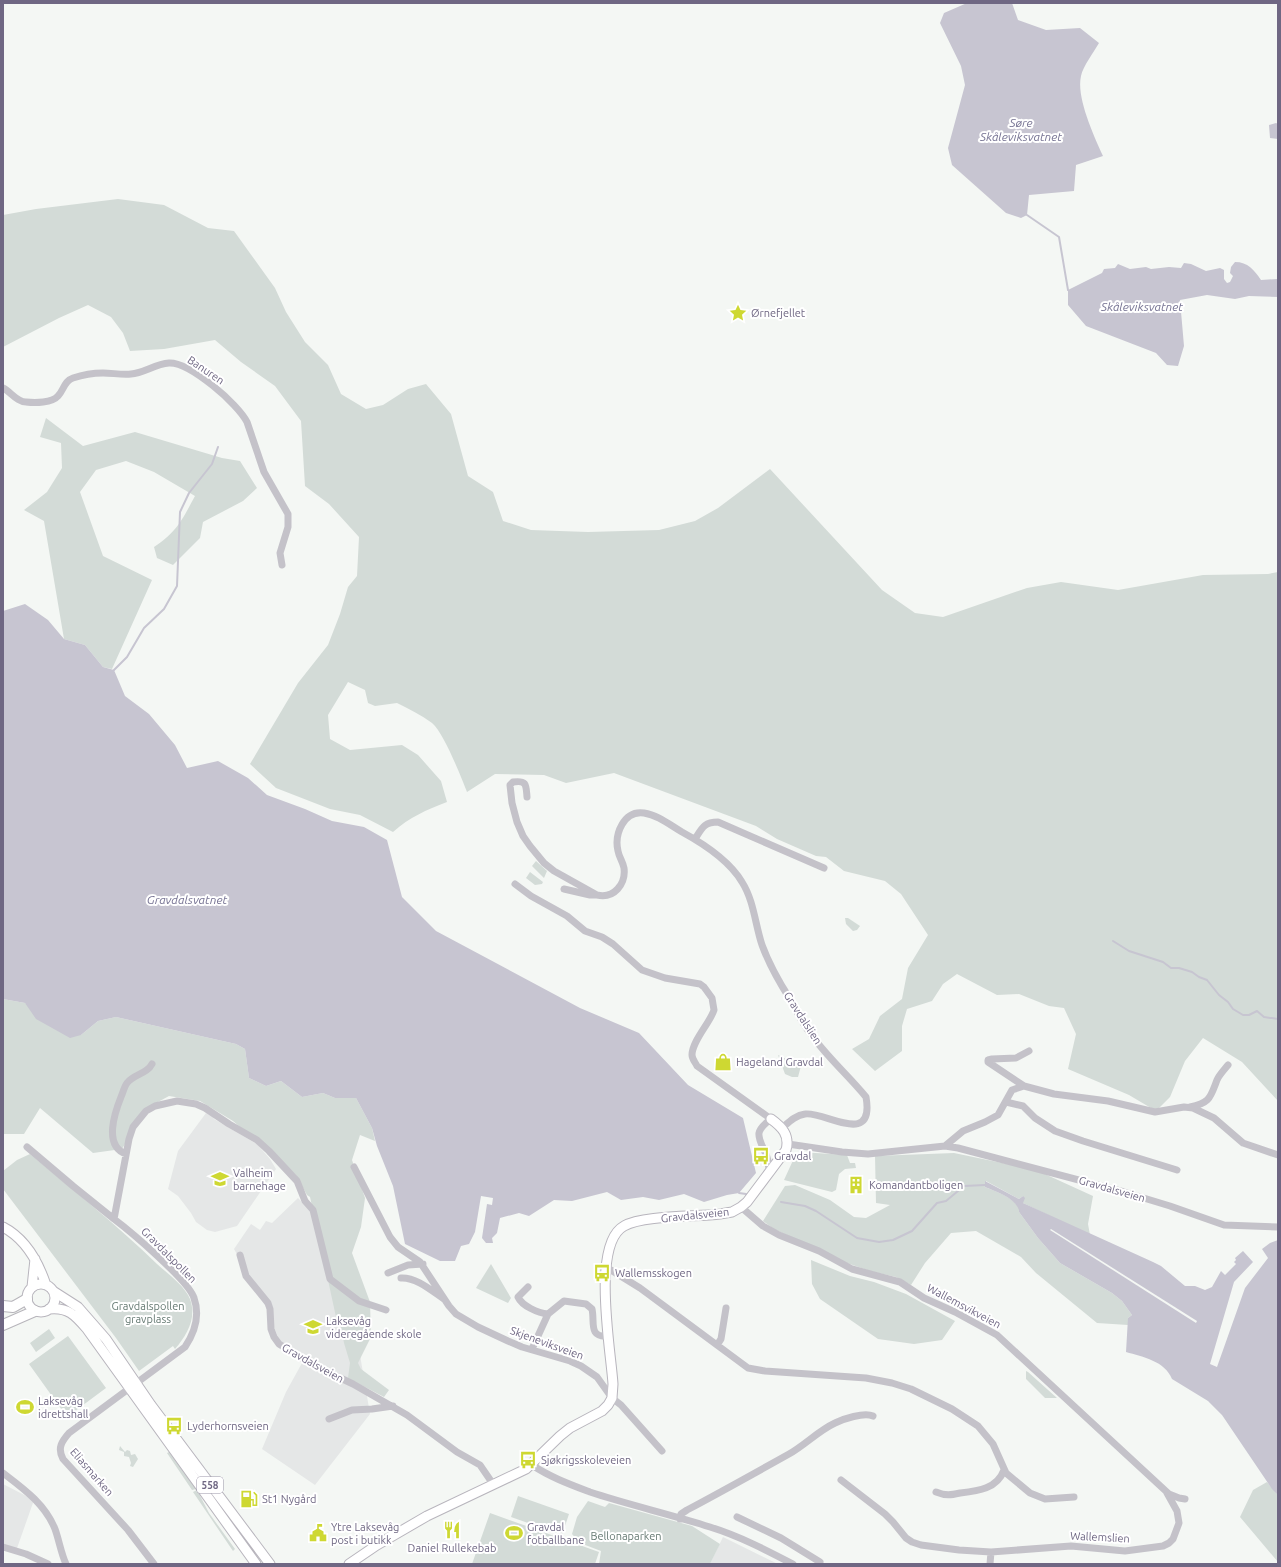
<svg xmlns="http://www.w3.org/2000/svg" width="1281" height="1567" viewBox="0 0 1281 1567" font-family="Ubuntu,sans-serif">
	<rect width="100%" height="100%" fill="#f4f7f4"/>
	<path fill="#e5e7e7" d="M206 1113 212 1116 214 1119 257 1144 270 1159 276 1169 237 1226 215 1232 207 1230 196 1222 191 1213 178 1196 168 1189 178 1151Z
		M298 1198 322 1222 359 1349 370 1414 315 1485 262 1449 286 1392 302 1363 281 1345 267 1309 234 1249 251 1224 260 1230 266 1221 272 1223Z
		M3 1484 34 1500 16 1551 3 1546Z
		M723 1537 778 1564H710Z"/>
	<path fill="#d3dbd7" d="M118 199 164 205 208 228 234 231 275 288 286 312 305 342 328 365 341 394 366 409 383 405 408 389 426 384 451 414 468 476 493 492 503 521 531 530 588 532 659 530 695 521 718 508 770 469 882 590 915 613 943 617 1027 588 1061 582 1118 590 1203 575 1268 574 1278 572V1101L1242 1062 1203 1038 1185 1061 1170 1097 1156 1111 1129 1095 1068 1069 1076 1034 1064 1008 1049 1006 1019 994 997 995 957 974 943 984 932 1001 907 1009 902 1026V1051L875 1071 852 1049 869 1039 880 1016 902 999 908 968 928 935 901 894 885 881 844 871 826 857 816 856 777 839 756 826 614 773 566 783 544 775 495 774 467 792C461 777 444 733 432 723 421 715 409 709 397 703L375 706 368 703 365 690 348 682 328 715 330 739 350 750 402 745 418 755 441 781 447 802C426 810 410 817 393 832L360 815 330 809 276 788 250 764 298 683 328 645 340 614 348 587 357 576 359 537 329 504 305 486 301 421 275 386 241 362 215 340 164 349 130 351 123 333 111 317 88 305 59 318 3 347V215L36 209Z
		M46 418 83 446 135 432 222 458 240 461 257 488 243 501 203 522 200 538 173 565 157 558 154 547C177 532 182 520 195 496L154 472 126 461 96 470 80 492 103 556 152 580 112 669 103 667 85 645 64 639 44 521 24 510 47 492 62 468 61 443 40 437Z
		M536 861 547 871 544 878 532 866Z
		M530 872 543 882 542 884 535 885 526 878Z
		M845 918H848L860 926 857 930 853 931 846 924Z
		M3 999 25 1003 81 1035 98 1021 116 1017 236 1044 245 1049 249 1078 266 1086 281 1081 302 1097 323 1093 335 1098H356L372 1128 375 1141 360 1135 352 1160 365 1198 361 1227 352 1253 370 1302 371 1337 358 1363 361 1369 389 1390 384 1397 348 1378 350 1363 344 1343 341 1328 336 1317 310 1197 307 1195 296 1175 233 1121 200 1101 169 1096 147 1108 122 1149 93 1153 40 1108 24 1134H3Z
		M778 1055 801 1066 798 1077H792L785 1074Z
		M800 1152 847 1155 850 1163H855L856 1168 845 1169 839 1174 836 1190 832 1192 784 1180 795 1156Z
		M954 1153 1036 1170 1093 1196 1088 1224 1090 1235 1023 1203V1196L1019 1199 986 1181 985 1187C997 1192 1014 1197 1020 1210L1019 1212 1038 1238 1060 1263 1112 1293 1122 1301 1132 1315 1128 1318V1325L1097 1323 1036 1273 1021 1257 976 1231 951 1233 925 1263 911 1285 896 1277 870 1271 844 1262 774 1229 763 1221 785 1186 795 1185 830 1200 854 1217 866 1218 890 1205 876 1203 875 1156Z
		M30 1154C73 1190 117 1225 157 1264 168 1274 184 1285 190 1299 197 1318 187 1335 175 1349L173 1346 139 1371 116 1338 3 1189V1171L17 1160Z
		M811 1260 850 1276 874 1282 906 1294 955 1321 942 1340 914 1344 878 1339 820 1299 812 1284Z
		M491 1264 511 1298 508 1303 476 1288Z
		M49 1329 55 1338 36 1352 30 1343Z
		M68 1336 106 1388 67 1417 29 1364Z
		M1026 1371 1028 1372 1057 1398H1045L1026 1379Z
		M120 1446 125 1452 127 1450 130 1451 131 1455 135 1454 138 1459 133 1467 130 1466 131 1463 129 1457 124 1456V1452L119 1450Z
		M169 1452 196 1489 192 1490 167 1453Z
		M1267 1482 1278 1495V1562L1240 1517 1253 1490Z
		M197 1490 209 1513 235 1549 233 1551 193 1492Z
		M518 1496 569 1514 562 1535 511 1517Z
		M588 1501 605 1507 609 1503 692 1526 720 1544 710 1564H599L601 1551 580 1543 572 1534 577 1517Z
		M490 1513 599 1552 595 1564H472Z"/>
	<path fill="#c7c5d1" d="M967 3H1012L1018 20 1046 30 1080 28 1099 43C1094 52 1083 66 1081 76 1076 97 1094 136 1103 156L1076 165 1074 191 1029 195 1027 215 1021 218 1006 213 952 165 948 148 965 85 961 66 940 23 944 13Z
		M1276 123 1278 124V139L1270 138 1269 125Z
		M1235 262C1248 262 1254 270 1261 280L1278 279V297L1249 296 1235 299 1207 295 1180 300 1184 346 1178 366 1167 365 1156 353 1086 326 1068 305V290L1102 273 1104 269 1115 268 1118 264 1130 269 1146 267 1151 269 1169 267 1181 268 1184 263 1191 264 1206 271 1220 268 1224 270V279L1227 283 1230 282 1233 276 1230 273 1231 267Z
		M25 604 48 620 64 639 85 645 103 667 114 670 125 696 149 714 175 745 187 768 218 761 248 778 267 795 305 809 332 821 364 827 387 840 402 897 436 931 580 1008 639 1033 688 1085 743 1118 756 1173 739 1193 727 1195 704 1202 684 1194 659 1200 643 1197 621 1200 607 1192 572 1201 554 1200 529 1216 519 1213 500 1218 497 1233 492 1238 493 1243H486L482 1238 487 1204 492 1205 493 1198 481 1196 475 1232 469 1244 461 1246 455 1261H440L405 1244 393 1186 377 1146 372 1128 356 1098H335L323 1093 302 1097 281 1081 266 1086 249 1078 245 1049 236 1044 116 1017 98 1021 81 1035 70 1038 36 1019 25 1003 3 999V611Z
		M985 1181 1019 1199 1023 1196 1025 1198 1023 1203 1153 1262 1161 1266 1185 1286H1195L1205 1290 1212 1287 1221 1271 1225 1275 1236 1264 1234 1262 1236 1260 1235 1258 1243 1251 1253 1262 1234 1282 1210 1364 1217 1367 1245 1288 1268 1258 1262 1249 1270 1243 1278 1240V1495L1272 1489 1222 1415 1208 1401 1172 1379C1165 1361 1143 1357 1126 1352L1128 1318 1132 1315 1122 1301 1112 1293 1060 1263 1038 1238 1019 1212V1210C1014 1197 997 1192 985 1187Z"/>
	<path fill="#f4f7f4" d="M1051 1229 1197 1321 1196 1323 1050 1230Z"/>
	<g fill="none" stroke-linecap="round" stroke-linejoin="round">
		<path stroke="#c7c5d1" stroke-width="2" d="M1027 215 1059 237 1068 290
			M114 670 127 657 144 628 164 609 177 586 180 512 189 493 212 464 218 447
			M1113 941 1129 951 1163 962 1171 968H1179L1192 972 1199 977 1207 980 1219 995 1228 1002 1233 1009 1243 1015H1249L1257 1011 1264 1017 1278 1019
			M739 1193 746 1194
			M781 1202 805 1206 816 1211 857 1238 879 1242 893 1240 912 1231 937 1203 946 1201 964 1186 985 1185"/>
		<g stroke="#b8b5bd" stroke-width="11">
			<path id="major" d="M3 1227C26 1239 38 1261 46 1285
				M27 1298a14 14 0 1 1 28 0a14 14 0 1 1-28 0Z
				M32 1287 35 1259
				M53 1291 78 1307 106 1339 151 1405 270 1564
				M49 1309C68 1307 75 1315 87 1329L256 1564
				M349 1564 377 1545 427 1516 526 1469 560 1436 570 1428 602 1411 608 1405 612 1398 613 1384C611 1351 591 1244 624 1226 643 1215 697 1217 720 1214L732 1212 741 1207 747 1202 786 1150C790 1135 782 1127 771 1119"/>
		</g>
		<g stroke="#b7b5bb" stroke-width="12">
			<path id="highway" d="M3 1306 13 1307 27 1299
				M3 1325 35 1311"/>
		</g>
		<path stroke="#c4c2c9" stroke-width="7" d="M3 388C11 392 17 402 26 402 35 403 52 403 58 396 64 390 64 381 73 378 82 375 94 373 103 373 112 373 122 375 131 374 144 373 155 364 169 363 190 362 238 404 247 422L264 472 288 514V527L280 553 282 565
			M527 797C526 785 527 780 513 782L510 785 512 803 517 822 523 836 530 846 544 863 554 871 597 895C614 899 626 884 624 868 623 862 619 857 618 851 614 834 624 810 644 813 658 815 670 825 682 832 704 844 729 860 742 882 754 901 755 924 762 945 769 964 779 982 790 999 796 1010 802 1023 810 1033 826 1056 848 1075 866 1097 875 1148 825 1111 805 1114 796 1115 789 1122 782 1128
			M695 839C702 828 704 822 718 822L824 868
			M515 884 531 896 567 916 585 931 602 937 613 944 642 970 665 978 700 984 704 987 712 998 714 1010C710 1023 692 1041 692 1055 692 1059 695 1062 697 1066L771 1119C752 1133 759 1137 767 1157 769 1162 767 1167 771 1172
			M564 889 590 895H595
			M1024 1086 988 1062V1060L992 1059 1016 1058 1029 1051
			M1006 1102 1023 1106 1035 1118 1055 1131 1083 1141 1177 1170
			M1190 1107C1210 1103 1210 1098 1217 1080 1219 1075 1224 1070 1228 1065
			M788 1144 842 1152 868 1154 945 1146 958 1148 1124 1192 1170 1206 1224 1225 1278 1227
			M945 1146 963 1131 985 1122 998 1115 1012 1090 1024 1086 1054 1094 1108 1101 1155 1112 1184 1107 1193 1108 1214 1118 1243 1143 1278 1155
			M27 1147 73 1186 114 1219
			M126 1154C103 1146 115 1112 121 1097 123 1093 124 1087 127 1083 134 1074 147 1074 152 1064
			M354 1167 390 1237 398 1247 420 1262 449 1306 456 1314 478 1327 508 1341 522 1347 570 1361 581 1366 597 1377 612 1398 621 1405 662 1451
			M741 1207 763 1226 779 1235 819 1251 852 1269 900 1282 924 1298 955 1312 997 1335 1169 1494 1179 1498 1185 1499
			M240 1255 246 1276 268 1303 270 1309 271 1329 274 1337 279 1344 311 1364 353 1384 407 1415 457 1452 480 1465 493 1484
			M606 1267 640 1288 748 1368 765 1371 866 1378 892 1383 911 1389 952 1409 978 1426 993 1444 1006 1473 1030 1493 1045 1499 1074 1497
			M388 1273 408 1265 423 1264
			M401 1278C416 1277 432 1291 444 1299
			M528 1287 518 1297C522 1306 538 1313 548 1314L564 1301 586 1304 592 1309C595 1322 588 1338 608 1336
			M717 1345 721 1339 726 1308
			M532 1349 548 1314
			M329 1419 352 1410 372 1409 393 1406
			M532 1465C550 1477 569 1484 590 1492 629 1505 670 1514 710 1527 739 1536 766 1550 793 1564
			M3 1473C24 1489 45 1504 55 1529 59 1540 61 1553 66 1564
			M841 1480 885 1514 893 1522 906 1538 912 1542 921 1545 959 1550 991 1552 1071 1546 1125 1551 1163 1546 1169 1543 1173 1539 1179 1523 1177 1511 1167 1493
			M936 1492C946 1496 951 1495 960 1493 978 1491 997 1489 1004 1470
			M737 1517 781 1538 820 1562
			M680 1519 681 1514 687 1510C721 1492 755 1473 789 1454 805 1445 818 1431 835 1423 843 1419 864 1412 873 1416
			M3 1547 26 1554 48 1564
			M154 1564 128 1530 63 1459C57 1448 62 1441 69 1433L185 1347C195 1332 200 1315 194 1298 189 1281 130 1231 114 1219L129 1139 133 1127 146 1111 155 1106 177 1101 196 1104 205 1108 229 1124 257 1140 269 1151 297 1181 305 1201 313 1210 330 1279 359 1301 386 1310
			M990 1564 991 1552"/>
		<use href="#major" stroke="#fff" stroke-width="9"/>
		<use href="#highway" stroke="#fff" stroke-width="10"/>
	</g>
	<defs>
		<g id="sight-bare" transform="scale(1.38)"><path d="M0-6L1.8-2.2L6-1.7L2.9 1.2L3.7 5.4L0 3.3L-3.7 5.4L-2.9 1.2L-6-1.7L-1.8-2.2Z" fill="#ced832" stroke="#fff" stroke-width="2.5" paint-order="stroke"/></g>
		<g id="shop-bare" transform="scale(1.38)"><path d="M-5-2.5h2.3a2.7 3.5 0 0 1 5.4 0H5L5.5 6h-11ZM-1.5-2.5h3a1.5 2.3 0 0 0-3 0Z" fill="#ced832" stroke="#fff" stroke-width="2.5" paint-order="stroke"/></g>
		<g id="bus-bare" transform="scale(1.38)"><path d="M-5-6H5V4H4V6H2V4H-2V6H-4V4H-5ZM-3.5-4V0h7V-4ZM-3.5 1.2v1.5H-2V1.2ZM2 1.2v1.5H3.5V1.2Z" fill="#ced832" stroke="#fff" stroke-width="2.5" paint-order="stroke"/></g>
		<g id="school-bare" transform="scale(1.38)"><path d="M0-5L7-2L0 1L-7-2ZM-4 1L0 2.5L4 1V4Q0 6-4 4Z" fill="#ced832" stroke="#fff" stroke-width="2.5" paint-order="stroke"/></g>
		<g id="building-bare" transform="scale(1.38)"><path d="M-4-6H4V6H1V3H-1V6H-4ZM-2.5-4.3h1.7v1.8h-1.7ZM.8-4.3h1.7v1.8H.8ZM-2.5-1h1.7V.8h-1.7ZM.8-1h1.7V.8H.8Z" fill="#ced832" stroke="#fff" stroke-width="2.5" paint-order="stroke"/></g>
		<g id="stadium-bare" transform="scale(1.38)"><path d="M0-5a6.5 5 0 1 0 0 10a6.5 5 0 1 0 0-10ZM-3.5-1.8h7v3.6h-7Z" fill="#ced832" stroke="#fff" stroke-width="2.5" paint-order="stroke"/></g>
		<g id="fuel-bare" transform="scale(1.38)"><path d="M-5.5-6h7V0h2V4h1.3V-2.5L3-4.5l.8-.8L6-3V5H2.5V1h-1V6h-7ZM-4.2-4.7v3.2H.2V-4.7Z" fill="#ced832" stroke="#fff" stroke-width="2.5" paint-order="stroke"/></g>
		<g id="restaurant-bare" transform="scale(1.38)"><path d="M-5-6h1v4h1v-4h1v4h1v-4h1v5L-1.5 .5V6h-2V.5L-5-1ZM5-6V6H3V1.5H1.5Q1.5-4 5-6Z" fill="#ced832" stroke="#fff" stroke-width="2.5" paint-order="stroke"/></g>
		<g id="civic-bare" transform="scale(1.38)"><path d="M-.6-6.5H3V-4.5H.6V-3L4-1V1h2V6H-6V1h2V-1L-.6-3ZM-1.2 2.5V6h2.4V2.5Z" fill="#ced832" stroke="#fff" stroke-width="2.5" paint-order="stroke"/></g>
	</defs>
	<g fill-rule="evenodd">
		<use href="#sight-bare" x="738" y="313"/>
		<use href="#shop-bare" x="723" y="1062"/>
		<use href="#bus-bare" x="761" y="1156"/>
		<use href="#school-bare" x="220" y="1179"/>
		<use href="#building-bare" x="856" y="1185"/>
		<use href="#bus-bare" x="602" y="1273"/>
		<use href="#school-bare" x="313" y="1327"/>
		<use href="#stadium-bare" x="25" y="1407"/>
		<use href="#bus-bare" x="174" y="1426"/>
		<use href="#bus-bare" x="528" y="1460"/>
		<use href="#fuel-bare" x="249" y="1499"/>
		<use href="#restaurant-bare" x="452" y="1530"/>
		<use href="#civic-bare" x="318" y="1533"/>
		<use href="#stadium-bare" x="514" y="1533"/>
	</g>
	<g text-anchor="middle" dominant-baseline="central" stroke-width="4" stroke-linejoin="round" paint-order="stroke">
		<rect fill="#fff" stroke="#9a95a8" stroke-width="1" x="197" y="1477" width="26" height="16" rx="3"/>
		<g font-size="10" font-weight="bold" fill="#6f6783">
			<text x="210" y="1485">558</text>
		</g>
		<g font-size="11" fill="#6f6783" stroke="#fff" text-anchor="start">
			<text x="751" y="313">Ørnefjellet</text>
			<text x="736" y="1062">Hageland Gravdal</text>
			<text x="774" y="1156">Gravdal</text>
			<text x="233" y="1173">Valheim<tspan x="233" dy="13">barnehage</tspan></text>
			<text x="869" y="1185">Komandantboligen</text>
			<text x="615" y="1273">Wallemsskogen</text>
			<text x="326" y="1321">Laksevåg<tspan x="326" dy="13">videregående skole</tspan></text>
			<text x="38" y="1401">Laksevåg<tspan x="38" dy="13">idrettshall</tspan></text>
			<text x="187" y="1426">Lyderhornsveien</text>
			<text x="541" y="1460">Sjøkrigsskoleveien</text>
			<text x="262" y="1499">St1 Nygård</text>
			<text x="331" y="1527">Ytre Laksevåg<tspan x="331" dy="13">post i butikk</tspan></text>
			<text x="527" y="1527">Gravdal<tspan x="527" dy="13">fotballbane</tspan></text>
			<text x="452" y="1548" text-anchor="middle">Daniel Rullekebab</text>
		</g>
		<g font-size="11" fill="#6f6783" stroke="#fff">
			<text transform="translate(206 370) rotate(34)">Banuren</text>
			<text transform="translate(803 1018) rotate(57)">Gravdalslien</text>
			<text transform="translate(1112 1189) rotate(16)">Gravdalsveien</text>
			<text transform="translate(695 1215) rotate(-6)">Gravdalsveien</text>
			<text transform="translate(169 1255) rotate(45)">Gravdalspollen</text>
			<text transform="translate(964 1306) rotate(28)">Wallemsvikveien</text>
			<text transform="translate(547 1343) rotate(20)">Skjeneviksveien</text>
			<text transform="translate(313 1363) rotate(29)">Gravdalsveien</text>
			<text transform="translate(92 1472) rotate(49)">Eliasmarken</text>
			<text transform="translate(1100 1537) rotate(3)">Wallemslien</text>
		</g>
		<g font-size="11" fill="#667a73" stroke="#fff">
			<text x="148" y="1306">Gravdalspollen<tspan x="148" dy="13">gravplass</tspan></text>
			<text x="626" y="1536">Bellonaparken</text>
		</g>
		<g font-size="12" font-style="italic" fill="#767393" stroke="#fff">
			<text x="1021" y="122">Søre<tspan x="1021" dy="14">Skåleviksvatnet</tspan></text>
			<text x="1142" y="306">Skåleviksvatnet</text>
			<text x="187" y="899">Gravdalsvatnet</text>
		</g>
	</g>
	<rect width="1281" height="1567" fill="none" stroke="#6f6783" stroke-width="8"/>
</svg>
